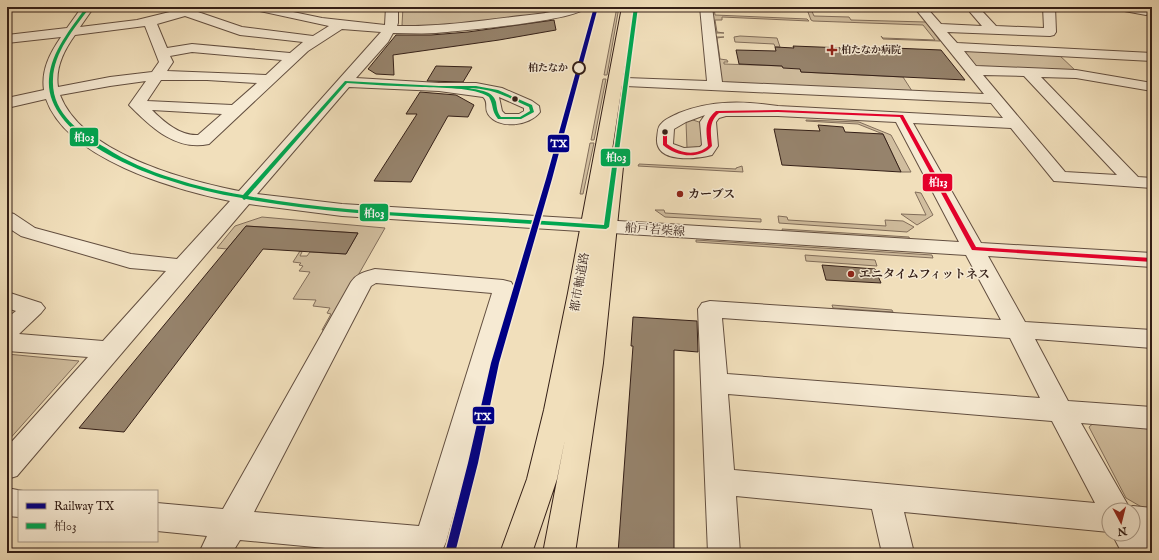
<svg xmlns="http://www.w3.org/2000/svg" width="1159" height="560" viewBox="0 0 1159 560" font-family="'IM FELL English','Noto Serif JP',serif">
	<rect width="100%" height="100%" fill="#f1dfbb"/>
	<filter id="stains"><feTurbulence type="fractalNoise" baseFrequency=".005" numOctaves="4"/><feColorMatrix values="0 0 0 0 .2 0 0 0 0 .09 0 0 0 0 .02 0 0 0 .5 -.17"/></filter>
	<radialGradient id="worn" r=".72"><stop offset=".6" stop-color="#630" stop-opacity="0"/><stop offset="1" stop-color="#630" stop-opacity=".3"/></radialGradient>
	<path fill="#d1be9f" stroke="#826e5b" d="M403 7H577L573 9 465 25 408 27 402 25Z
		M617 7H619L607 75H604Z
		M710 7H714L715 15 807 19 809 21 722 17V20H715L717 32 724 33H714Z
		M806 7H810L814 16 849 17 851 20 926 22 940 41 883 39 881 36 883 38 935 40 923 25 813 21 811 20Z
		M740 36 777 38 780 47H775L774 44 735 42 734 37Z
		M714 37H724L717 38 720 59 727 60 728 62H724V64L782 66 800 68 801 72 903 77 912 91 724 83 719 80Z
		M966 49 1057 53 1077 72 982 68 974 66 962 51Z
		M603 79H606L594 140H591Z
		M690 119 702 123V144L700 147 687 148 686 122Z
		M806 120 859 122 891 135 911 172H901L883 134 858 124 806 121Z
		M590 143H594L583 194H580Z
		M639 164 736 169V168L742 166 743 172 638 166Z
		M915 192 921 193 933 215 917 225 901 214 926 215Z
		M655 210H664L665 213 761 219V222L665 217Z
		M778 216 787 217 788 220 886 226 885 220 903 221 914 227 907 232 779 223Z
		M262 217 385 228 327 330H322L331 314 327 313 330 308 313 306 316 300 293 299 310 272 299 271 303 266 299 265 301 263 293 262 300 251 302 252 300 256H307L310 252 346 254 358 233 246 226 227 249 217 248 235 226Z
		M782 229 909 237 910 240 783 232Z
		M696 240 932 255 933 258 696 242Z
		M805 255 875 260 877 266 806 261Z
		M832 305 892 310 893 312 833 308Z
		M7 354 79 361 7 442Z
		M1096 421 1152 426V513L1126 498 1089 427Z"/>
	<path fill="#96836c" stroke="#341f17" d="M554 20 556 30 499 40 393 55 394 75 376 74 368 69 396 35H431L468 32Z
		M793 46 895 50 893 48 941 50 965 80 801 72 800 69 783 68 782 66 739 64 736 50 776 51 775 47 794 48Z
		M436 66 472 67 463 82 427 81Z
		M420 92 456 95 474 105 468 117 448 116 411 182 374 181 417 114H406Z
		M818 125 843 127 845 132 883 134 901 172 782 165 774 129 820 131Z
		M246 226 358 233 346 254 263 249 124 432 79 428Z
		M822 265 875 269 881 283 826 280Z
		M633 317 697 321 698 352 674 350V553H618L633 346H631Z"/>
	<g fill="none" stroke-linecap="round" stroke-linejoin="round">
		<g stroke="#634f40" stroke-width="2">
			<path id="minor" d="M82 7H94L80 27 137 20 190 7H209L207 9 198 12 242 27 313 36 329 26 251 9 249 7H269L322 18 385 25 386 7H398V23L397 26C444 27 491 19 538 14 555 12 570 7 587 7 577 21 458 31 436 33 422 34 407 33 393 33L388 42 356 78 439 83H476L502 88 532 101 539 106 540 112C530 126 498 130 488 114 484 108 489 102 483 97L439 91 349 87 257 194 342 204 959 242 896 122 778 116H726L719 118 716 122 718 146 712 155C696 159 655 164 657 138 658 133 657 128 661 124 665 119 673 116 679 113 712 100 744 101 778 106L1003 118 991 103 626 86 621 85 619 82 621 79 626 78 707 81 700 7H712L722 82 984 94 914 7H926L941 24 982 26 970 12 972 7H984L982 11 996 26 1044 28 1043 7H1055L1056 32 1054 35 1050 36 947 32 957 43 1152 53V61L964 51 976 66 1076 70 1152 83V91L1076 78 1041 77 1138 177 1152 178V188L1054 181 1011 128 913 123 981 243 1152 253V267L988 256 1025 322 1152 330V348L1035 339 1068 401 1152 407V429L1081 423 1129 507 1133 506 1152 508V536H1147L1152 546V553H1122L1112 534H1133V510H1109V532L904 512 914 553H882L872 509 736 496 740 553H708L698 309 702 303 710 301 1001 320 966 255 342 216 249 204 17 476 7 479V447L88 357 7 351V318L16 311 7 308V292L41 303 45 308 41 313 19 334 103 341 166 271 130 268 21 236 7 227V212L14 214 35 228 131 254 177 259 230 201C173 189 67 159 46 99L7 108V98L44 90C41 70 50 53 61 37L7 43V35L67 28ZM185 16 240 35 303 42 290 53 192 44 167 48 157 24ZM145 26 159 62 152 72 110 77 58 87C55 68 64 50 75 35ZM342 29 381 32 239 191C184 180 82 153 60 95L110 86 146 81 129 105 132 108C153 129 177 151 209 144L308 51ZM192 52 282 60 266 75 167 71 173 62 170 56ZM983 75 1024 76 1117 175 1065 172ZM161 80H207L257 83 232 105 147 101ZM499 97 524 108V111L519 114H505L502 111ZM152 110 222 114 198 135C180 136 164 122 152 110ZM705 115 700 122 702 145 700 147 684 148 673 144 674 129 686 122ZM722 318 1010 338 1040 398 727 374ZM728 394 1052 421 1095 503 734 470Z
				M1113 7H1143L1150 9 1152 11 1150 13 1146 15 1119 10 1115 9Z
				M375 269 503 280 511 282 514 287V293L446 542 441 553H378L240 540 232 553H199L207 536 157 531V503L223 509 351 282C357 273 365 272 375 269ZM376 283 492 293 419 526 254 512 371 286Z
				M7 488 23 491H19V517L7 516Z"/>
		</g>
		<g stroke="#341f17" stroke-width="2">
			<path id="major" d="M622 7H634L610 163H620L623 167 603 363 575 553H543L565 439 557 479 532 553H500L527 479 544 410 568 293Z"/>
		</g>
		<use href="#minor" fill="#f6ead3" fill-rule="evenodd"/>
		<use href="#major" fill="#f1dfbb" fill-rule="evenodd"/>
		<g stroke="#f6ead3" stroke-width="3">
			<path id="bus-1" d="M86 7H90C74 29 54 52 53 79 51 113 80 133 106 148 126 161 149 171 172 178 196 186 219 191 243 195L345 81 439 86H476L498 90 532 105 534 112 521 119H498C491 110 494 106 489 97 475 87 439 88 422 87 397 86 372 85 347 83L248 196C312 208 377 212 442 215 496 218 550 221 604 225L634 7H638L609 227 606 229C553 225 501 222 448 219 381 215 313 211 246 199L244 200 242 198C217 194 192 188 168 180 127 167 45 131 49 79 51 51 71 29 86 7ZM468 88C491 88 508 97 529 107L530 111 520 117H501C497 112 497 108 496 102 493 90 477 90 468 88Z"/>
		</g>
		<g stroke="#f6ead3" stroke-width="3">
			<path id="bus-2" d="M778 110 903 115 976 247 1152 258V262L972 250 900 117 778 112 719 113C708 122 711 134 712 146 700 160 676 157 663 145V132L665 131 667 132V144C679 153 696 157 708 146 706 131 704 121 716 111Z"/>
		</g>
		<use href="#bus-1" fill="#00a651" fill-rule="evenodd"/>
		<use href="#bus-2" fill="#e4002b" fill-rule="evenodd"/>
		<g stroke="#f6ead3" stroke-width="3">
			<path id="rail-1" d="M594 7H598L552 179 499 363 478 463 455 553H445L468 463 491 363 546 179Z"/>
		</g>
		<use href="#rail-1" fill="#000084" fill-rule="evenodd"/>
	</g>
	<g fill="#8f2418" stroke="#f6ead3" stroke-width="1.5">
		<path d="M830 44h4v4h4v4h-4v4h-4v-4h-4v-4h4z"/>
		<circle cx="680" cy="194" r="4"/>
		<circle cx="851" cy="274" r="4"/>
	</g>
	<circle fill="#f6ead3" stroke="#341f17" stroke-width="2" cx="579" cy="68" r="6"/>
	<g fill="#341f17" stroke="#f6ead3" stroke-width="1.5">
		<circle cx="515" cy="99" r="3.5"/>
		<circle cx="665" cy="132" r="3.5"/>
	</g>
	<g text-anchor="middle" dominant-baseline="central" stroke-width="3" stroke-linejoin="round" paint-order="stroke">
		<g font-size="10" font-weight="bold" fill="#341f17" stroke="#f6ead3" text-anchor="start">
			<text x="841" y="50">柏たなか病院</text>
		</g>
		<g font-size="10" font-weight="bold" fill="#341f17" stroke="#f6ead3" text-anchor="end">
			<text x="568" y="68">柏たなか</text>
		</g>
		<g font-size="12" font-weight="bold" fill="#341f17" stroke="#f6ead3" text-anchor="start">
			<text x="688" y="194">カーブス</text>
			<text x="859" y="274">エニタイムフィットネス</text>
		</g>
		<g font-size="12" fill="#341f17" stroke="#f6ead3">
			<text transform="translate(655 230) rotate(4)">船戸若柴線</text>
			<text transform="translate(580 282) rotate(-80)">都市軸道路</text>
		</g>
	</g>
	<g stroke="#f6ead3" stroke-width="1.5">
		<rect x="69" y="127" width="30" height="20" rx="4" fill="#00a651"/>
		<rect x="547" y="134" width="23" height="19" rx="4" fill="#000084"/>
		<rect x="600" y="148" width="31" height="19" rx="4" fill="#00a651"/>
		<rect x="922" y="173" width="31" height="19" rx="4" fill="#e4002b"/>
		<rect x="359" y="203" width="30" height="19" rx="4" fill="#00a651"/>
		<rect x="472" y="406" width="23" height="19" rx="4" fill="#000084"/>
	</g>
	<g font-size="11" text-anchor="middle" font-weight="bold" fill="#fff">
		<text x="84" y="141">柏03</text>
		<text x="559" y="147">TX</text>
		<text x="616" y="161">柏03</text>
		<text x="938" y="186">柏13</text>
		<text x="374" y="217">柏03</text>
		<text x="483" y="420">TX</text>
	</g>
	<rect width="1159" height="560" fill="none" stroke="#f1dfbb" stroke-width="24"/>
	<rect x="8" y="8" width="1143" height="544" fill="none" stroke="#341f17" stroke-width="2"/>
	<rect x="12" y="12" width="1135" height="536" fill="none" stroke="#341f17"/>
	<rect x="18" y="490" width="140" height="52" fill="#f6ead3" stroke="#a89988"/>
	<rect x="26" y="503" width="20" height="6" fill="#000084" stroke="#a89988"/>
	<text x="54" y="510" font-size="12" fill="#341f17">Railway TX</text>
	<rect x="26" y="523" width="20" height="6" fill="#00a651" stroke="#a89988"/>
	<text x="54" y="530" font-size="12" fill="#341f17">柏03</text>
	<g transform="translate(1121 522) rotate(173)"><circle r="19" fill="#f6ead3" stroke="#a89988"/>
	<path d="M0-3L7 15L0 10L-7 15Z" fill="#8f2418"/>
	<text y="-6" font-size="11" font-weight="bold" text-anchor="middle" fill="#341f17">N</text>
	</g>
	<rect width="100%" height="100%" filter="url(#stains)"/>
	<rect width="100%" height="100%" fill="url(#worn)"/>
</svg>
